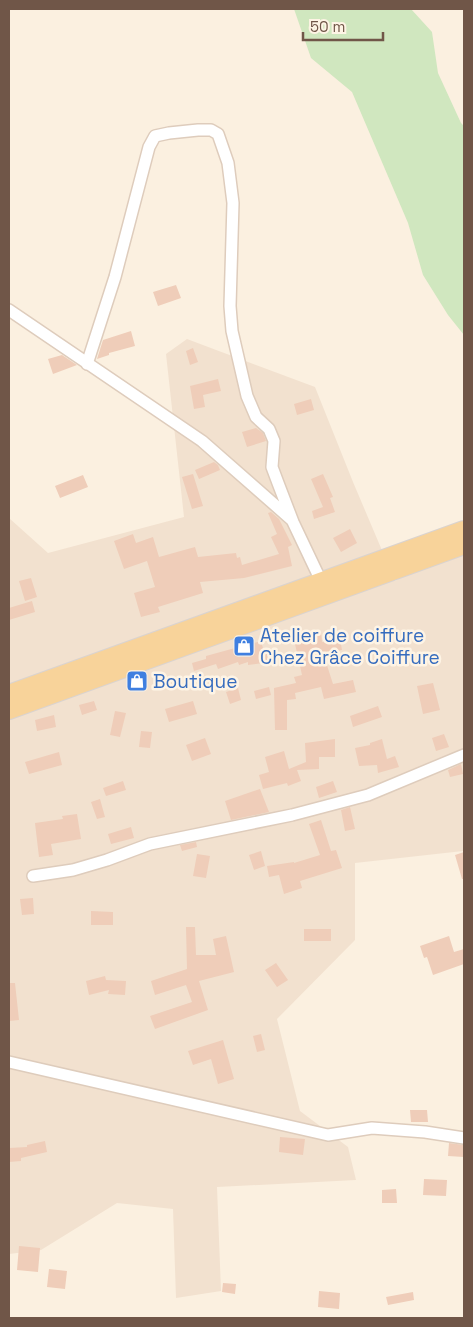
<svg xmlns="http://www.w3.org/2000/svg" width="473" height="1327" viewBox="0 0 473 1327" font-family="'Space Grotesk',sans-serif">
	<rect width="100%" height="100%" fill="#fbf0e0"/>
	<path fill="#f2e1cf" d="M187 339 315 387 353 482 395 581 464 543V887L463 851 355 863V940L277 1019 300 1111 348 1147 356 1180 217 1187 221 1291 176 1298 173 1209 117 1203 41 1250 9 1254V518L48 553 184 517 166 354Z"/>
	<path fill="#d0e7bf" d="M294 9H411L432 32 438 73 461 123 464 126V335L448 315 423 275 408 223 352 92 311 58Z"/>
	<path fill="#efcdb9" d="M176 285 181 298 158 306 153 292Z
		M131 331 135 346 109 353V355L97 359 103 340Z
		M193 348 198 362 190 365 186 351Z
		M62 355 77 365 53 374 48 359Z
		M218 379 221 391 203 395 205 407 194 409 190 386Z
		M311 399 314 410 297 415 294 404Z
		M256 428 263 433 266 441 247 447 242 432Z
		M214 462 218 465 220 470 199 479 195 470Z
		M193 474 203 506 192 509 182 477Z
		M323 474 333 497 330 498 335 512 314 519 312 511 323 507 311 479Z
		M83 475 88 487 60 498 55 486Z
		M271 512 279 519 292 545 288 547 292 566 244 578 200 582 203 593 158 607 160 612 141 617 134 593 155 587 147 561 124 569 114 541 133 534 136 543 153 537 159 557 195 547 198 557 236 553 237 558 240 557 242 565 279 554 271 537 277 534 268 513Z
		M350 529 357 543 341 552 333 538Z
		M31 578 37 597 25 601 19 581Z
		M32 601 35 612 9 620V608Z
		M321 633 322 642 340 639 342 650 323 653 333 684 353 680 356 692 324 699 321 687 295 693 296 699 287 700V730H275L274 688 296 683 294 677 302 675 295 644 311 641 310 636Z
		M261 641 264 652 268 651 270 662 248 665V662L239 665 238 662 218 669 216 664 194 671 192 663 206 659V656Z
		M433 683 440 710 423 714 417 686Z
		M269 687 271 695 256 699 254 691Z
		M238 688 241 700 230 704 226 692Z
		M94 701 97 710 82 715 79 705Z
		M193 701 197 714 169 722 165 709Z
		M378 706 382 717 353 727 350 716Z
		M115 711 126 713 120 737 110 735Z
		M54 715 56 727 37 731 35 720Z
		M141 731 152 732 150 748 139 747Z
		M444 734 449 747 436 751 432 738Z
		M205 738 211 754 192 761 186 745Z
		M335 739V757H319V769L297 770 301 781 288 786 287 783 263 789 259 775 269 772 265 757 284 751 289 769 306 762 305 743Z
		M382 739 387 759 395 756 399 767 378 773 377 765 359 766 355 748 370 745V743Z
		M59 752 62 765 29 774 25 762Z
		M461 764 463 774 450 777 448 770Z
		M123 781 126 790 106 796 103 788Z
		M333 781 337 792 319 798 316 787Z
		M260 789 269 812 231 820 225 801Z
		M100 799 105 817 97 819 91 802Z
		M350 807 355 829 345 831 341 810Z
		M77 814 81 839 51 844 53 855 39 857 35 823 63 819 62 816Z
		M321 820 331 851 336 850 342 868 300 881 302 888 284 894 279 875 269 877 267 866 294 862V863L320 855 309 824Z
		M131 827 134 838 111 844 108 834Z
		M196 842 197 847 182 851 180 845Z
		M261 851 265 866 254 870 249 855Z
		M464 852V879H462L455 855Z
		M197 854 210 856 206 878 193 876Z
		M33 898 34 914 22 915 20 899Z
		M91 911 113 912V925H91Z
		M186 927H195L196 955H216L213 939 226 936 234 972 199 981 208 1010 155 1029 150 1016 192 1002 186 985 155 995 151 981 187 969Z
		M304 929H331V941H304Z
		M449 936 454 952 464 949V964L433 975 427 957 424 958 420 946Z
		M276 963 288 980 277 987 265 970Z
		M105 976 106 980 126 981 125 995 108 994 109 990 89 995 86 981Z
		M9 983H15L19 1020 9 1021Z
		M261 1034 265 1050 257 1052 253 1036Z
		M223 1040 234 1079 218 1084 211 1059 193 1065 188 1051Z
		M410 1110H427L428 1122H411Z
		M280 1137 305 1139 303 1155 279 1152Z
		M45 1141 47 1152 21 1158V1161L9 1162V1148L27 1147V1145Z
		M449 1143 464 1145V1157L448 1156Z
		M424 1179 447 1180 446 1196 423 1195Z
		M396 1189 397 1203H382V1190Z
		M19 1246 40 1248 38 1272 17 1270Z
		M49 1269 67 1271 65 1289 47 1287Z
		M223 1283 236 1284 235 1294 222 1292Z
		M319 1291 340 1293 339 1309 318 1307Z
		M413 1292 414 1300 388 1305 386 1297Z"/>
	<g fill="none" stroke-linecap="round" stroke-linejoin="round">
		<g stroke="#deccbc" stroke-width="14">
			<path id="street" d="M9 310 202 441 292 520
				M87 364 115 277 149 147 155 136 169 133 198 130H211L218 134 228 163 233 203 230 306 232 331 247 396 256 417 269 429 274 441 272 467 278 483 293 522 321 581
				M33 876 73 870 107 860 150 844 292 815 368 795 464 755
				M9 1062 328 1135 372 1128 425 1132 464 1138"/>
		</g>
		<g stroke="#dad3cf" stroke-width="20">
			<path id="primary" d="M9 694 464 530
				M9 710 464 545"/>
		</g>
		<use href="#street" stroke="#fff" stroke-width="11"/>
		<use href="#primary" stroke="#f8d39a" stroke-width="18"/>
	</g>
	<defs>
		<g id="shop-square" transform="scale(1.125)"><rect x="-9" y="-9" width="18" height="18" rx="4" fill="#3f7fe0" stroke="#fef4e5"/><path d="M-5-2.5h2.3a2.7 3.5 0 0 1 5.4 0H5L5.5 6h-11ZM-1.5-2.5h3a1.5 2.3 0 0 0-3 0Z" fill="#fff"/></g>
	</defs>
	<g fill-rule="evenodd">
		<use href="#shop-square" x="244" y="646"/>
		<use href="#shop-square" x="137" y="681"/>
	</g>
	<g text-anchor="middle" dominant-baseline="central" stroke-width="5" stroke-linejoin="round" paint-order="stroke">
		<g font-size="19" fill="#366cbe" stroke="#fef4e5" text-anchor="start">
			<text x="260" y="635">Atelier de coiffure<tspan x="260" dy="22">Chez Grâce Coiffure</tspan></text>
			<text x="153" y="681">Boutique</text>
		</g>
	</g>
	<rect width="473" height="1327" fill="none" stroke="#705648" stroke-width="20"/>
	<path d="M303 32v8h80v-8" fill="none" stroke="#705648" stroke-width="2.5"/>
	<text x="310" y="32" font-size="15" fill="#705648" stroke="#fef4e5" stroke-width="4" paint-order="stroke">50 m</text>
</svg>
